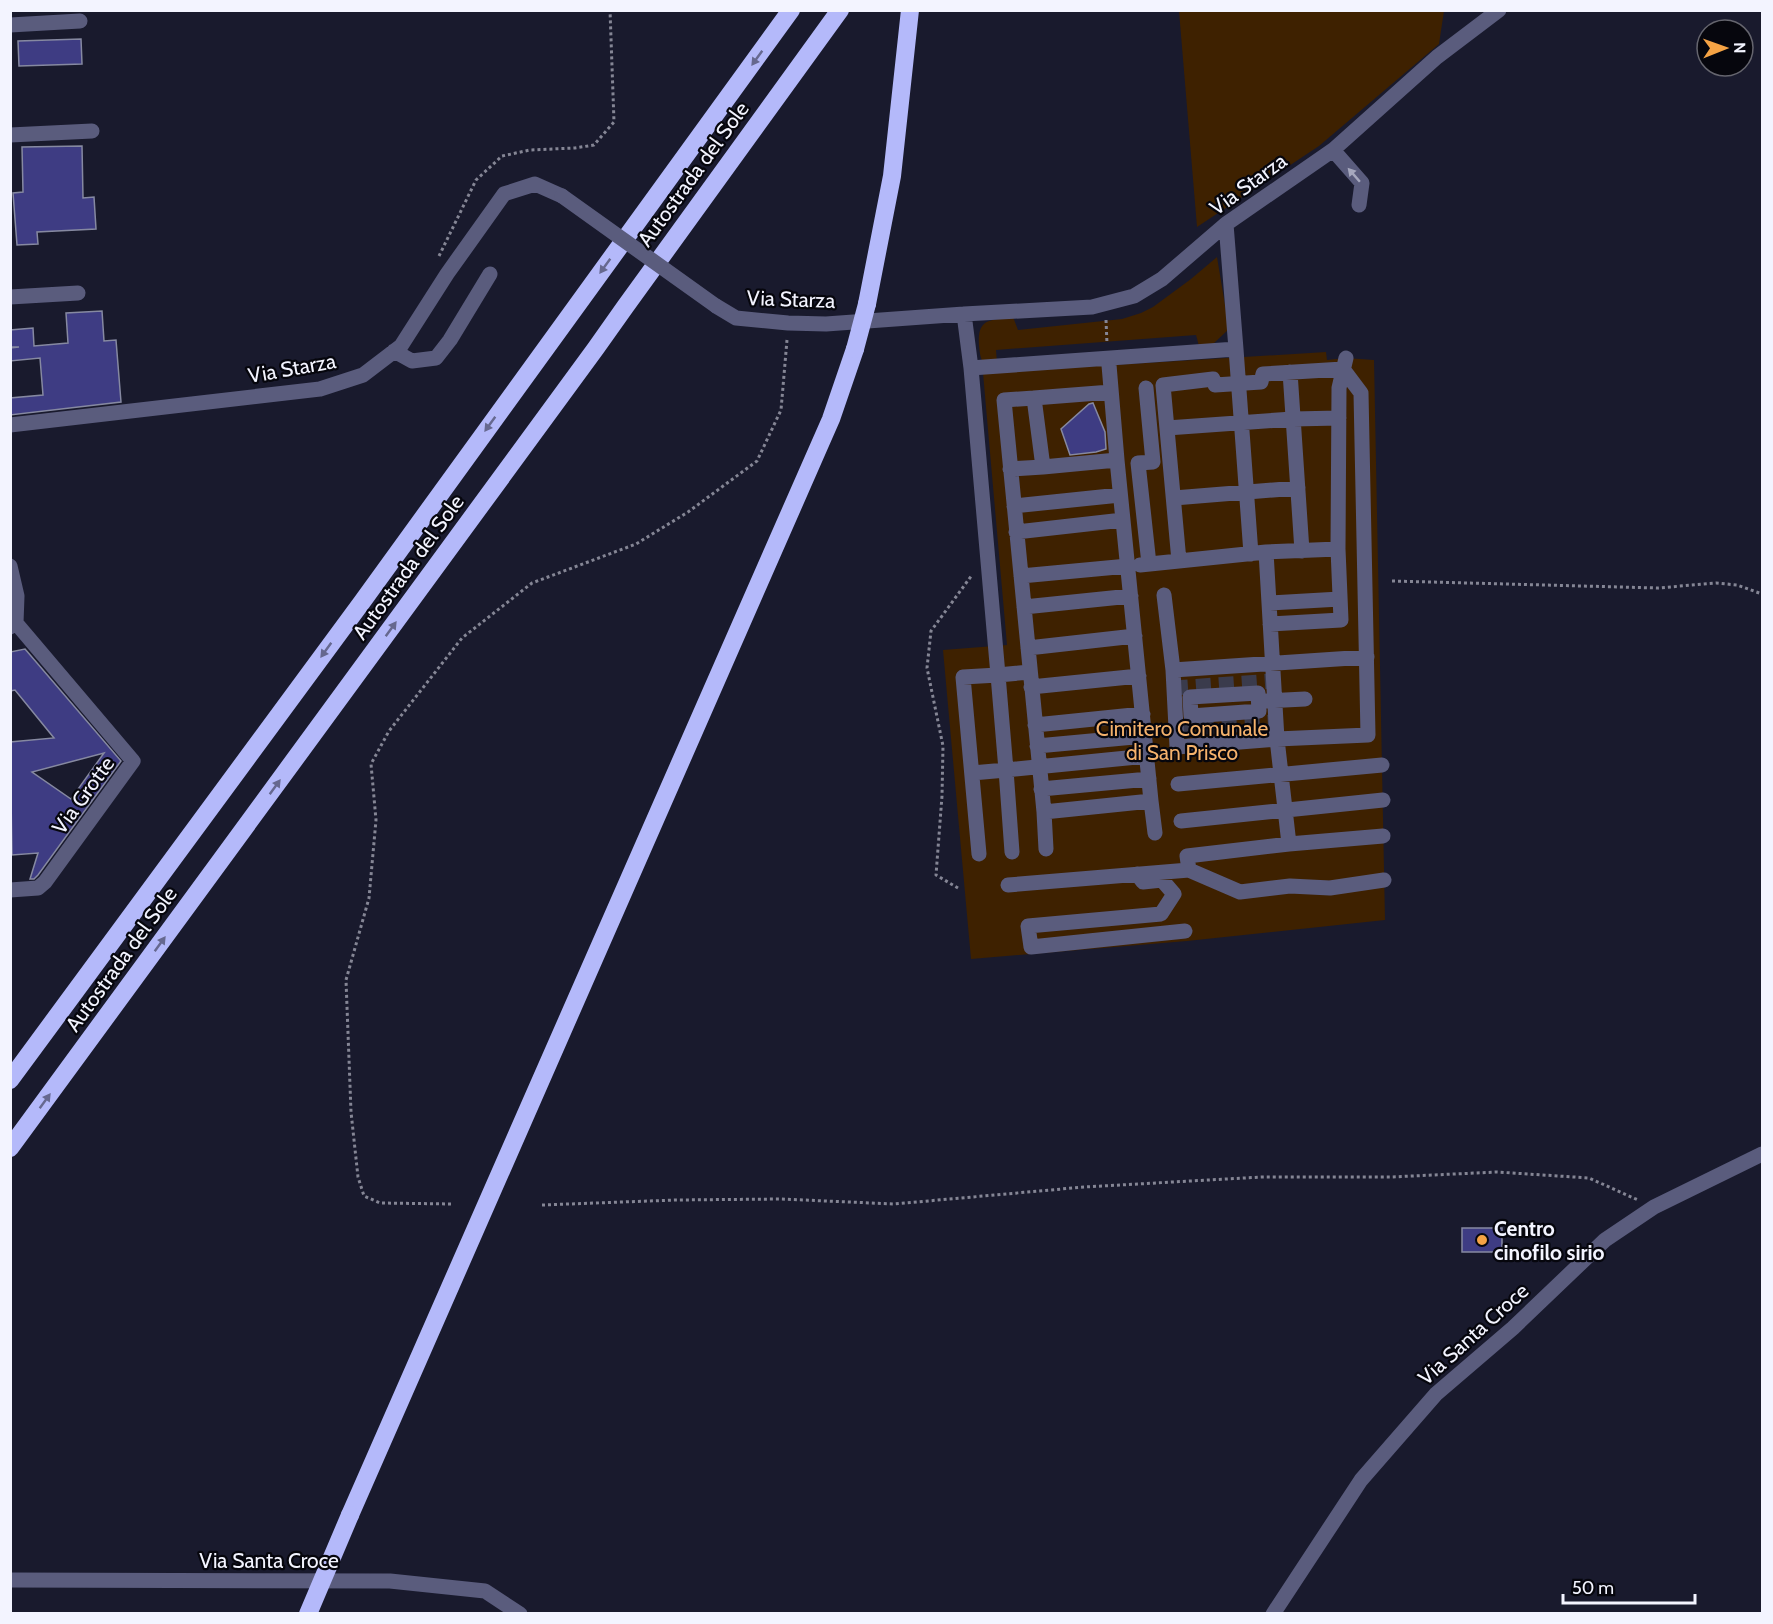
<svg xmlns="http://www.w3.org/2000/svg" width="1773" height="1624" viewBox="0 0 1773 1624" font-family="Cabin,sans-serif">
	<rect width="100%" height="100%" fill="#191a2d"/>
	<path fill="#3e2100" d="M1179 11V10L1444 11 1439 44 1319 146 1197 227Z
		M1217 257 1229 329 1213 344 1199 346 1196 335 996 350 997 363 984 364C980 358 980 353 979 346 977 317 990 321 1013 317L1018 330 1122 319 1141 313 1153 307 1191 279Z
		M1326 352 1327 360 1346 358 1374 360 1385 920 1187 941 971 959 943 650 1007 645 983 373Z"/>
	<path fill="#3e3c83" stroke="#8689a1" stroke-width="1.5" fill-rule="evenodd" d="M81 39 82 64 19 66 18 41Z
		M82 146 83 198 94 197 96 229 37 232 38 244 17 245 13 193 23 192 22 147Z
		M102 311 104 341 116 340 121 402 10 415V398L43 395 40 358 10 361V348L19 347H10V330L33 328 34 346 68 343 66 313Z
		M1093 403 1105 432 1106 449 1096 452 1070 455 1061 429 1089 404Z
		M25 649 121 761 38 875 34 879H30L38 853 12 855 10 742 54 738 15 690 10 691V652ZM104 753 71 799 32 772Z
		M1462 1228H1502V1252H1462Z"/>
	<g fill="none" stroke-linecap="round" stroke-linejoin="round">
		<path stroke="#3a3b4c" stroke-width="15" stroke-dasharray="15 8" stroke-linecap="butt" d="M1173 688 1273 681
			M1176 729 1276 722"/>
		<path stroke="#858695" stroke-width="3" stroke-dasharray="3 3" stroke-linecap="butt" d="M439 256 476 180 502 156 530 150 575 148 594 145 614 122 610 10
			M1106 320 1107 344
			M1392 581 1658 588 1716 583 1737 585 1762 594
			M958 888 936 875 942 796 943 746 927 668 931 631 972 575
			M451 1204 380 1203 364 1196 358 1177 351 1112 346 980 369 898 376 820 371 764 389 731 462 638 532 583 636 544 688 512 757 461 781 410 787 340
			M542 1205 676 1200 781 1199 894 1204 1084 1187 1262 1177H1391L1497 1172 1589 1178 1638 1200"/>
		<path stroke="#5a5c7d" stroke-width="15" d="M10 25 80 21
			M10 135 92 131
			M1333 150 1362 183 1359 205
			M10 297 78 293
			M716 306 736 318 788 323 826 324 964 314 1092 307 1134 296 1162 279 1226 224 1333 150 1437 57 1499 10
			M964 314 971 368 998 675 1030 672
			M1236 349 1251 554
			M394 351 412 361 436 358 450 340 490 274
			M1109 365 1117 460 1043 467 1034 398 1111 392
			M971 368 1236 349 1226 224
			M1290 372 1302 551
			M1146 388 1153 462 1138 463 1149 564
			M1034 398 1004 400 1044 812 1151 801 1117 460
			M10 425 320 389 363 375 401 346 447 274 504 194 535 184 562 196
			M1167 428 1293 419 1339 418
			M1010 469 1043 467
			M1174 498 1298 488
			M1014 506 1120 495
			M1016 532 1123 520
			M1266 552 1338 549 1339 388 1346 358
			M1179 561 1163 385 1213 379 1215 385 1261 382 1263 374 1343 369 1361 393 1368 735 1277 739 1289 844 1383 836
			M1140 565 1266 552 1277 739 1177 747 1173 670 1164 595
			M10 566 17 596 16 623 10 627
			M1021 576 1128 566
			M1269 603 1340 599
			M1024 607 1131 596
			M1270 624 1341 620 1338 549
			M1028 648 1135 636
			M1173 670 1367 657
			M1031 687 1139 676
			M1258 693 1259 711 1191 716 1190 697Z
			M1267 701 1305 699
			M1035 725 1143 714
			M1037 746 1145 736
			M972 773 1006 770 1012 852
			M1178 784 1382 765
			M1041 789 1149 779
			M1151 801 1155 833
			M1044 812 1046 849
			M1181 821 1383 800
			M979 854 963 677 998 675 1006 770 1147 756
			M1189 870 1240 892 1290 886 1330 888 1384 880
			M1137 874 1143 882 1162 880 1174 894 1161 914 1028 926 1031 947 1185 931
			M1008 885 1189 870 1187 856 1289 844
			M10 890 38 888 45 882 133 761 16 623
			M10 1580 390 1581 485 1591 520 1614
			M1273 1614 1361 1480 1436 1394 1513 1328 1605 1240 1654 1207 1762 1154"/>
		<path stroke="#b4b9fa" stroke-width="18" d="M867 304 892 176 910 10
			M10 1080 362 602 791 10
			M10 1148 596 348 625 307 840 10
			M350 1515 831 419 855 349"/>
		<path stroke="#5a5c7d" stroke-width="15" d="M562 196 716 306"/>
		<path stroke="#b4b9fa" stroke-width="18" d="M855 349 867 304
			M308 1614 350 1515"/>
	</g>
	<defs><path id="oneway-solid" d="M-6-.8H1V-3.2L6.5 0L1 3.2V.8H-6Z" transform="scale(1.5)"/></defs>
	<g fill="#66688f">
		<use href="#oneway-solid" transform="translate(757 58) rotate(126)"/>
		<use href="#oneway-solid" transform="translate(605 266) rotate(126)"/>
		<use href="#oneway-solid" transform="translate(490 424) rotate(126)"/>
		<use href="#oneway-solid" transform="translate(391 629) rotate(-54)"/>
		<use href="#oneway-solid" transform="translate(326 650) rotate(126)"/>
		<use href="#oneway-solid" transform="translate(275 787) rotate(-54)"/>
		<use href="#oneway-solid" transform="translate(160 944) rotate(-54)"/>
		<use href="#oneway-solid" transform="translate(45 1101) rotate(-54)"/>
	</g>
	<use fill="#a6a8be" href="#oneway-solid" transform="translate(1354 175) rotate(-131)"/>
	<circle fill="#f5a345" stroke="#06060d" stroke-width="2" cx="1482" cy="1240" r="6"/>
	<g text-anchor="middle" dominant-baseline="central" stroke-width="4.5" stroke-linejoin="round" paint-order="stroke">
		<g font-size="21" fill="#f3f4ff" stroke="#06060d">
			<text transform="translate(693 174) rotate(-54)">Autostrada del Sole</text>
			<text transform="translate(1248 184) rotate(-36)">Via Starza</text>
			<text transform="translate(791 299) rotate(2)">Via Starza</text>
			<text transform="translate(292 368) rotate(-10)">Via Starza</text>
			<text transform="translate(408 567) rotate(-54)">Autostrada del Sole</text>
			<text transform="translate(83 795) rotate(-54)">Via Grotte</text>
			<text transform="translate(121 959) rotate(-54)">Autostrada del Sole</text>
			<text transform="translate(1473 1334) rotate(-42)">Via Santa Croce</text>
			<text x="269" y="1560">Via Santa Croce</text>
		</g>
		<g font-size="21" fill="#f5b26c" stroke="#06060d">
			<text x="1182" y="728">Cimitero Comunale<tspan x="1182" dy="24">di San Prisco</tspan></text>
		</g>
		<g font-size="21" font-weight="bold" fill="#f3f4ff" stroke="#06060d" text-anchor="start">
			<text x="1494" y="1228">Centro<tspan x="1494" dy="24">cinofilo sirio</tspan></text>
		</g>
	</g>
	<rect width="1773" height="1624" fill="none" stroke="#f3f4ff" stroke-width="24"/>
	<g transform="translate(1725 48) rotate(89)"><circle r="28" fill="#06060d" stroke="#65656e" stroke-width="1.5"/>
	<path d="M0-4.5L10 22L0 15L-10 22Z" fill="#f5a345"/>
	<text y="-9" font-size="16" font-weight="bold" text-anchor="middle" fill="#f3f4ff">N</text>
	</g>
	<path d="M1563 1594v9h132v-9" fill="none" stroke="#f3f4ff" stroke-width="3"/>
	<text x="1572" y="1594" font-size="18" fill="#f3f4ff" stroke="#06060d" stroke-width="4.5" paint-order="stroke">50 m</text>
</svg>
